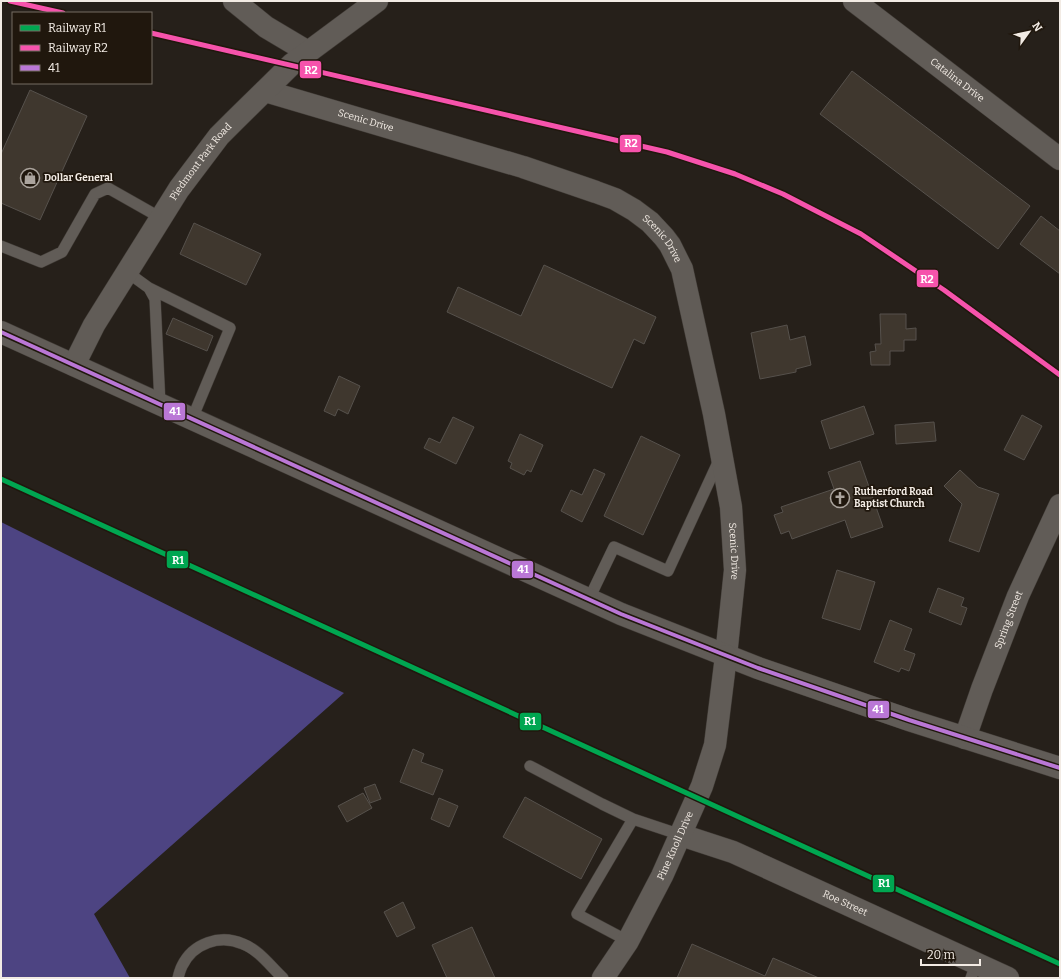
<svg xmlns="http://www.w3.org/2000/svg" width="1061" height="979" viewBox="0 0 1061 979" font-family="Bitter,serif">
	<rect width="100%" height="100%" fill="#26201a"/>
	<path fill="#4d4482" d="M1 522 344 693 94 914 130 978H1Z"/>
	<path fill="#3f372e" stroke="#56514c" d="M852 71 1030 206 998 249 820 114Z
		M30 90 87 116 40 220 1 203V154Z
		M1041 216 1060 231V274L1020 244Z
		M194 223 261 254 246 285 180 254Z
		M544 265 656 317 644 344 634 339 612 388 447 312 458 287 521 316Z
		M880 314H906V329L916 328V340H904V351H890V365H871L870 352 876 351 875 344H881Z
		M173 318 213 336 207 351 166 334Z
		M787 325 790 340 805 336 811 365 796 369V372L760 379 751 333Z
		M339 376 360 386 348 414 338 409 335 416 324 411Z
		M864 406 874 434 830 449 821 421Z
		M1022 415 1042 426 1024 460 1004 450Z
		M453 417 474 427 456 464 424 448 429 438 440 443Z
		M934 422 936 441 896 444 895 425Z
		M520 434 543 445 531 472 527 470 524 475 510 468 512 463 508 461Z
		M641 436 680 455 643 535 604 516Z
		M860 461 883 527 851 538 845 520 792 539 789 531 781 534 774 515 783 512 781 507 834 489 828 472Z
		M594 469 605 474 582 522 561 511 571 490 582 495Z
		M960 470 978 487 999 494 979 552 949 541 962 504 944 486Z
		M837 570 875 582 860 630 822 618Z
		M938 588 964 598 961 606 967 608 961 625 929 612Z
		M890 620 912 629 904 650 915 654 909 671 901 668 899 672 874 662Z
		M413 749 424 754 421 762 443 770 433 795 400 782Z
		M375 784 381 799 370 803 364 788Z
		M363 793 372 808 347 822 338 806Z
		M525 797 602 839 581 879 503 837Z
		M439 798 458 806 449 827 431 819Z
		M403 902 415 928 397 937 384 912Z
		M472 927 495 978H447L432 945Z
		M692 944 765 976 773 958 819 978H677Z"/>
	<g fill="none" stroke-linecap="round" stroke-linejoin="round">
		<g stroke="#403b36" stroke-width="12">
			<path id="service" d="M1 246 41 262 62 252 95 194 108 188 161 218
				M127 272 149 288 155 299 160 404
				M149 288 230 328 192 419
				M589 599 614 547 668 571 720 458
				M530 766 602 804 633 819
				M628 941 577 914 633 819 681 835
				M178 978C179 974 180 970 182 966 193 943 220 934 243 944 259 950 271 967 283 978
				M971 978 976 964"/>
		</g>
		<g stroke="#403b36" stroke-width="23">
			<g id="minor">
				<path d="M234 1 266 27 308 52"/>
				<path id="s1" d="M854 1 1060 159"/>
				<path id="s2" d="M265 91 523 167 596 192 615 199 634 210 650 222 664 237 670 245 682 269 714 414 731 507 735 570 726 656"/>
				<path id="s3" d="M965 738 982 689 1018 596 1060 505"/>
				<path id="s4" d="M681 835 733 852 1008 978"/>
			</g>
		</g>
		<g stroke="#403b36" stroke-width="23">
			<g id="tertiary">
				<path d="M1 332 621 614 758 668 909 720 1060 768"/>
				<path id="s5" d="M74 365 94 325 179 189 219 136 234 121 292 64 377 1"/>
				<path id="s6" d="M603 978 628 941 662 876 702 786 715 745 726 656"/>
			</g>
		</g>
		<use href="#service" stroke="#615c57" stroke-width="11"/>
		<use href="#minor" stroke="#615c57" stroke-width="22"/>
		<use href="#tertiary" stroke="#615c57" stroke-width="22"/>
		<path stroke="#65605b" stroke-width="3" stroke-dasharray="8 4" stroke-linecap="butt" d="M10 1 63 13
			M151 33 667 152 735 174 783 194 861 234 944 290 1060 375"/>
		<g stroke="#20170d" stroke-width="7">
			<path id="bus-1" d="M1 332 621 614 758 668 909 720 1060 768"/>
		</g>
		<use href="#bus-1" stroke="#ba77d6" stroke-width="4"/>
		<g stroke="#20170d" stroke-width="8">
			<path id="rail-1" d="M1 479 1060 964"/>
		</g>
		<g stroke="#20170d" stroke-width="8">
			<path id="rail-2" d="M10 1 63 13
				M151 33 667 152 735 174 783 194 861 234 944 290 1060 375"/>
		</g>
		<use href="#rail-1" stroke="#00a651" stroke-width="5"/>
		<use href="#rail-2" stroke="#f653ac" stroke-width="5"/>
	</g>
	<defs>
		<g id="shop-ring" transform="scale(1)"><circle r="9.5" fill="#20170d" stroke="#aba49d" stroke-width="1.5"/><path d="M-5-2.5h2.3a2.7 3.5 0 0 1 5.4 0H5L5.5 6h-11ZM-1.5-2.5h3a1.5 2.3 0 0 0-3 0Z" fill="#aba49d"/></g>
		<g id="church-ring" transform="scale(1)"><circle r="9.5" fill="#20170d" stroke="#aba49d" stroke-width="1.5"/><path d="M-1.2-6h2.4v3.5h3.3v2.4h-3.3V6h-2.4V-.1h-3.3v-2.4h3.3Z" fill="#aba49d"/></g>
	</defs>
	<g fill-rule="evenodd">
		<use href="#shop-ring" x="30" y="178"/>
		<use href="#church-ring" x="840" y="498"/>
	</g>
	<g text-anchor="middle" dominant-baseline="central" stroke-width="3.5" stroke-linejoin="round" paint-order="stroke">
		<g font-size="10" fill="#f2ebe4" stroke="#20170d">
			<text stroke="none"><textPath href="#s1" startOffset="130">Catalina Drive</textPath></text>
			<text stroke="none"><textPath href="#s2" startOffset="105">Scenic Drive</textPath></text>
			<text stroke="none"><textPath href="#s5" startOffset="240">Piedmont Park Road</textPath></text>
			<text stroke="none"><textPath href="#s2" startOffset="429">Scenic Drive</textPath></text>
			<text stroke="none"><textPath href="#s2" startOffset="753">Scenic Drive</textPath></text>
			<text stroke="none"><textPath href="#s3" startOffset="126">Spring Street</textPath></text>
			<text stroke="none"><textPath href="#s6" startOffset="151">Pine Knoll Drive</textPath></text>
			<text stroke="none"><textPath href="#s4" startOffset="178">Roe Street</textPath></text>
		</g>
		<g font-size="10" font-weight="bold" fill="#f2ebe4" stroke="#20170d" text-anchor="start">
			<text x="44" y="178">Dollar General</text>
			<text x="854" y="492">Rutherford Road<tspan x="854" dy="12">Baptist Church</tspan></text>
		</g>
	</g>
	<g stroke="#20170d" stroke-width="1.5">
		<rect x="299" y="60" width="23" height="19" rx="4" fill="#f653ac"/>
		<rect x="619" y="134" width="23" height="19" rx="4" fill="#f653ac"/>
		<rect x="916" y="269" width="23" height="19" rx="4" fill="#f653ac"/>
		<rect x="163" y="402" width="23" height="19" rx="4" fill="#ba77d6"/>
		<rect x="166" y="550" width="23" height="19" rx="4" fill="#00a651"/>
		<rect x="511" y="560" width="23" height="19" rx="4" fill="#ba77d6"/>
		<rect x="867" y="700" width="23" height="19" rx="4" fill="#ba77d6"/>
		<rect x="519" y="712" width="23" height="19" rx="4" fill="#00a651"/>
		<rect x="872" y="874" width="23" height="19" rx="4" fill="#00a651"/>
	</g>
	<g font-size="11" text-anchor="middle" font-weight="bold" fill="#fff">
		<text x="311" y="74">R2</text>
		<text x="631" y="147">R2</text>
		<text x="927" y="283">R2</text>
		<text x="175" y="415">41</text>
		<text x="178" y="564">R1</text>
		<text x="523" y="573">41</text>
		<text x="878" y="713">41</text>
		<text x="530" y="725">R1</text>
		<text x="884" y="887">R1</text>
	</g>
	<rect width="1061" height="979" fill="none" stroke="#f2ebe4" stroke-width="4"/>
	<rect x="12" y="12" width="140" height="72" fill="#20170d" stroke="#746c63"/>
	<rect x="20" y="25" width="20" height="6" fill="#00a651" stroke="#746c63"/>
	<text x="48" y="32" font-size="12" fill="#f2ebe4">Railway R1</text>
	<rect x="20" y="45" width="20" height="6" fill="#f653ac" stroke="#746c63"/>
	<text x="48" y="52" font-size="12" fill="#f2ebe4">Railway R2</text>
	<rect x="20" y="65" width="20" height="6" fill="#ba77d6" stroke="#746c63"/>
	<text x="48" y="72" font-size="12" fill="#f2ebe4">41</text>
	<g transform="translate(1029 32) rotate(57)" stroke="#20170d" stroke-width="3" paint-order="stroke">
	<path d="M0-3L7 15L0 10L-7 15Z" fill="#f2ebe4"/>
	<text y="-6" font-size="11" font-weight="bold" text-anchor="middle" fill="#f2ebe4">N</text>
	</g>
	<path d="M921 959v6h59v-6" fill="none" stroke="#f2ebe4" stroke-width="2"/>
	<text x="927" y="959" font-size="12" fill="#f2ebe4" stroke="#20170d" stroke-width="3" paint-order="stroke">20 m</text>
</svg>
